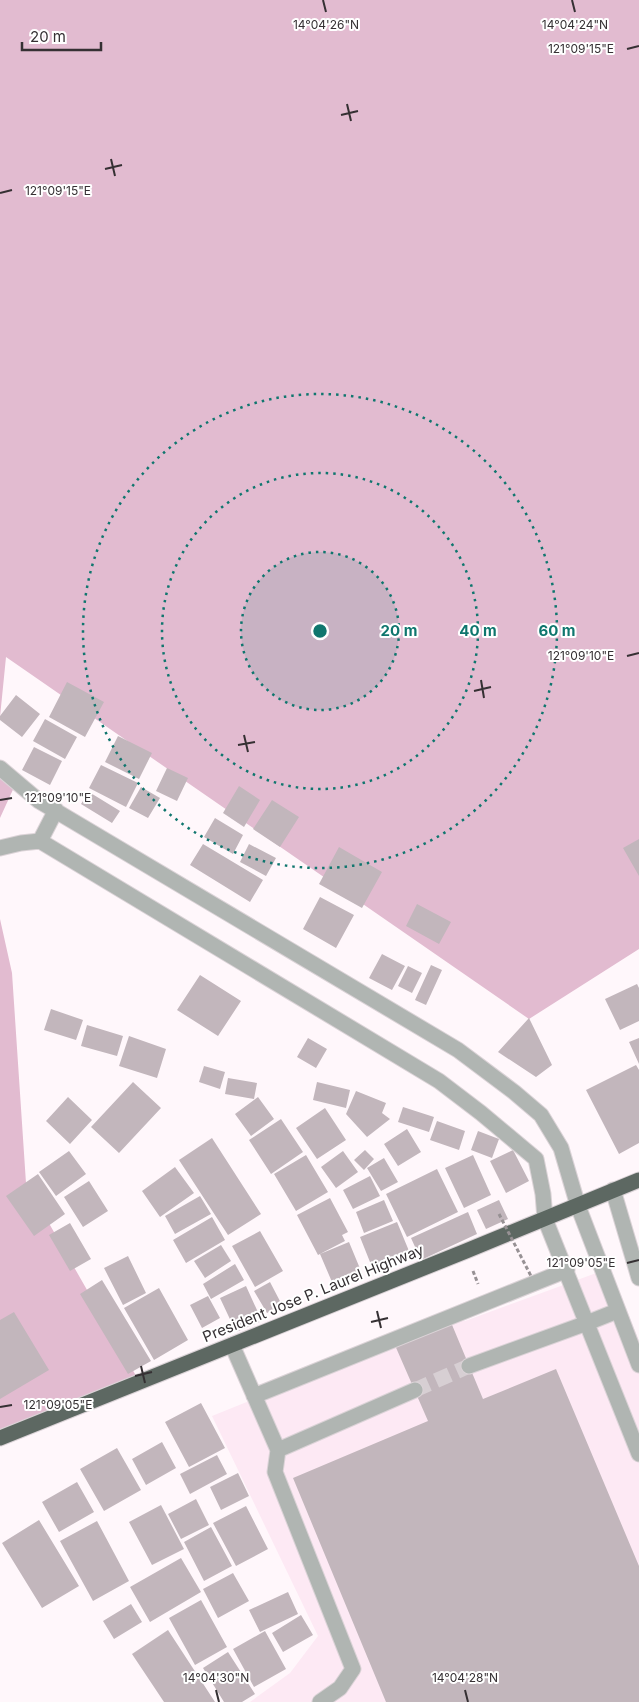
<svg xmlns="http://www.w3.org/2000/svg" width="639" height="1702" viewBox="0 0 639 1702" font-family="Inter,sans-serif">
	<rect width="100%" height="100%" fill="#fff7fb"/>
	<path fill="#fde9f4" d="M610 1268 639 1341V1702H250L290 1673 318 1636 212 1416 450 1320 465 1321Z"/>
	<path fill="#e2bbd0" d="M0 0H639V949L529 1019 6 657 0 717Z
		M0 765 16 783 0 818Z
		M0 919 12 973 26 1183 139 1381 0 1439Z"/>
	<path fill="#c2b6bc" d="M67 682 104 702 85 737 49 717Z
		M16 695 40 714 22 737 0 720V716Z
		M45 719 77 737 65 759 33 741Z
		M118 736 152 753 139 779 105 762Z
		M34 747 62 761 50 785 22 770Z
		M101 765 138 783 126 807 89 788Z
		M167 768 188 778 177 801 156 791Z
		M239 786 260 800 244 827 223 813Z
		M141 787 160 798 148 818 129 808Z
		M89 792 120 811 112 823 81 804Z
		M272 800 299 817 280 847 253 829Z
		M215 818 243 835 233 854 204 837Z
		M639 839V876L623 848Z
		M203 844 263 880 250 902 190 865Z
		M249 844 276 858 266 876 240 862Z
		M339 847 382 872 362 908 319 884Z
		M320 897 354 915 336 948 303 929Z
		M417 904 451 922 439 944 406 926Z
		M382 954 405 966 392 990 369 978Z
		M431 965 442 970 426 1005 415 1000Z
		M408 966 422 973 412 993 398 986Z
		M200 975 241 1001 218 1036 177 1010Z
		M637 984 639 988V1021L620 1030 605 999Z
		M51 1009 83 1020 76 1040 44 1030Z
		M529 1018 552 1065 536 1077 498 1052Z
		M87 1025 123 1036 117 1056 81 1046Z
		M129 1036 166 1049 157 1078 119 1066Z
		M308 1038 327 1049 316 1068 297 1057Z
		M639 1038V1064L629 1042Z
		M636 1065 639 1070V1143L619 1154 586 1090Z
		M204 1066 225 1072 220 1089 199 1082Z
		M228 1078 257 1083 254 1099 225 1094Z
		M133 1082 161 1108 119 1153 91 1127Z
		M317 1082 350 1090 346 1108 313 1100Z
		M356 1091 386 1103 382 1113 390 1119 367 1137 346 1114Z
		M68 1097 92 1120 70 1144 46 1121Z
		M258 1097 274 1119 251 1136 235 1114Z
		M403 1107 434 1117 429 1132 398 1122Z
		M325 1108 346 1140 317 1159 296 1128Z
		M281 1119 303 1152 271 1174 249 1140Z
		M437 1121 465 1131 459 1150 430 1140Z
		M407 1129 421 1152 398 1166 384 1144Z
		M478 1131 499 1139 492 1158 471 1150Z
		M212 1138 261 1214 228 1235 179 1160Z
		M365 1150 374 1159 364 1170 354 1160Z
		M513 1150 529 1181 506 1193 490 1161Z
		M69 1151 86 1174 56 1196 39 1172Z
		M343 1151 358 1172 336 1188 321 1167Z
		M306 1155 328 1192 296 1211 274 1174Z
		M473 1155 491 1195 464 1208 445 1168Z
		M384 1158 398 1182 381 1191 367 1168Z
		M175 1167 194 1193 160 1217 142 1191Z
		M437 1169 458 1212 407 1237 386 1194Z
		M38 1174 65 1214 34 1236 6 1196Z
		M370 1176 380 1196 353 1209 343 1190Z
		M89 1181 108 1211 83 1227 64 1197Z
		M200 1196 211 1214 175 1234 165 1216Z
		M330 1198 348 1232 342 1235 345 1241 318 1255 297 1215Z
		M384 1200 393 1221 364 1233 356 1212Z
		M499 1200 508 1219 486 1229 477 1210Z
		M468 1212 477 1234 421 1260 411 1238Z
		M212 1217 225 1240 186 1263 173 1240Z
		M397 1222 409 1251 372 1267 360 1237Z
		M70 1223 91 1259 70 1271 49 1235Z
		M260 1231 283 1271 255 1287 232 1246Z
		M349 1242 361 1271 332 1282 320 1254Z
		M221 1245 231 1261 205 1278 194 1261Z
		M128 1256 146 1293 123 1305 104 1268Z
		M235 1264 244 1280 211 1299 203 1284Z
		M102 1280 151 1361 128 1374 80 1294Z
		M270 1282 282 1305 267 1313 254 1291Z
		M246 1286 262 1321 236 1332 220 1298Z
		M159 1288 188 1340 154 1360 124 1308Z
		M208 1296 220 1318 202 1328 190 1305Z
		M14 1312 49 1370 0 1399V1320Z
		M450 1320 483 1399 556 1369 639 1566V1702H386L293 1478 428 1421 394 1343Z
		M201 1403 225 1448 189 1467 165 1422Z
		M162 1442 176 1468 146 1485 132 1459Z
		M117 1448 141 1490 104 1511 80 1469Z
		M217 1455 227 1474 190 1494 180 1474Z
		M238 1473 249 1496 221 1510 210 1487Z
		M77 1482 94 1512 59 1532 42 1502Z
		M196 1499 209 1525 181 1539 168 1514Z
		M161 1505 184 1549 152 1565 129 1522Z
		M246 1506 268 1549 236 1566 213 1523Z
		M39 1520 79 1586 42 1608 2 1543Z
		M97 1521 129 1581 93 1601 60 1541Z
		M211 1527 232 1566 204 1581 184 1542Z
		M181 1558 201 1592 150 1622 130 1587Z
		M233 1573 249 1601 218 1618 203 1589Z
		M288 1592 298 1614 260 1632 249 1610Z
		M201 1600 227 1647 195 1665 169 1618Z
		M131 1604 142 1622 114 1639 103 1621Z
		M301 1615 313 1635 283 1652 272 1633Z
		M168 1630 215 1702H164L132 1654Z
		M265 1631 286 1669 254 1687 233 1649Z
		M228 1652 255 1694 242 1702H224L203 1668Z"/>
	<g fill="none" stroke-linecap="round" stroke-linejoin="round">
		<path stroke="#d7cfd3" stroke-width="15" stroke-dasharray="15 8" stroke-linecap="butt" d="M415 1390 469 1366"/>
		<g stroke="#dbd3d7" stroke-width="17">
			<path id="minor" d="M0 768 39 801 458 1050 514 1092 541 1115 561 1148 578 1206 639 1365
				M40 841 56 810
				M0 848 21 843 40 841 439 1081 481 1113 536 1159 543 1194 545 1219 639 1454
				M613 1190 639 1278
				M232 1345 278 1450 275 1472 353 1669 340 1688 320 1702
				M469 1366 587 1323 617 1311
				M254 1396 567 1270
				M278 1450 415 1390"/>
		</g>
		<g stroke="#dbd3d7" stroke-width="17">
			<path id="highway" d="M0 1438 466 1251 639 1180"/>
		</g>
		<path stroke="#979194" stroke-width="3" stroke-dasharray="4 2.5" stroke-linecap="butt" d="M473 1271 478 1284"/>
		<use href="#minor" stroke="#b0b5b2" stroke-width="15"/>
		<use href="#highway" stroke="#5d6862" stroke-width="15"/>
		<path stroke="#979194" stroke-width="3" stroke-dasharray="4 2.5" stroke-linecap="butt" d="M499 1214 531 1276"/>
	</g>
	<path fill="none" stroke="#353033" stroke-width="2" d="M323 0 326 12M572 0 575 12M627 49 639 46M347 104 351 121M341 115 358 111M111 159 115 176M105 169 122 165M0 193 12 190M627 656 639 653M481 680 484 698M474 691 491 687M244 735 248 752M238 745 255 742M0 800 12 798M627 1263 639 1260M377 1311 381 1328M371 1322 388 1318M141 1366 145 1383M135 1376 152 1372M0 1407 12 1405M216 1690 219 1702M465 1690 468 1702"/>
	<circle cx="320" cy="631" r="79" fill="#0f766e" fill-opacity=".12"/>
	<g fill="none" stroke="#0f766e" stroke-width="2.5" stroke-dasharray="2.5 5">
		<circle cx="320" cy="631" r="79"/>
		<circle cx="320" cy="631" r="158"/>
		<circle cx="320" cy="631" r="237"/>
	</g>
	<g text-anchor="middle" dominant-baseline="central" stroke-width="4" stroke-linejoin="round" paint-order="stroke">
		<g font-size="15" fill="#353033" stroke="#fff">
			<text transform="translate(313 1293) rotate(-22)">President Jose P. Laurel Highway</text>
		</g>
	</g>
	<g font-size="12" text-anchor="middle" fill="#353033" stroke="#fff" stroke-width="4" stroke-linejoin="round" paint-order="stroke">
		<text x="326" y="29">14°04'26"N</text>
		<text x="575" y="29">14°04'24"N</text>
		<text x="581" y="53">121°09'15"E</text>
		<text x="58" y="195">121°09'15"E</text>
		<text x="581" y="660">121°09'10"E</text>
		<text x="58" y="802">121°09'10"E</text>
		<text x="581" y="1267">121°09'05"E</text>
		<text x="58" y="1409">121°09'05"E</text>
		<text x="216" y="1682">14°04'30"N</text>
		<text x="465" y="1682">14°04'28"N</text>
	</g>
	<circle cx="320" cy="631" r="8" fill="#0f766e" stroke="#fff" stroke-width="2.5"/>
	<g font-size="15" text-anchor="middle" font-weight="bold" fill="#0f766e" stroke="#fff" stroke-width="4" stroke-linejoin="round" paint-order="stroke">
		<text x="399" y="636">20 m</text>
		<text x="478" y="636">40 m</text>
		<text x="557" y="636">60 m</text>
	</g>
	<path d="M22 42v8h79v-8" fill="none" stroke="#353033" stroke-width="2.5"/>
	<text x="30" y="42" font-size="15" fill="#353033" stroke="#ffffff" stroke-width="4" paint-order="stroke">20 m</text>
</svg>
